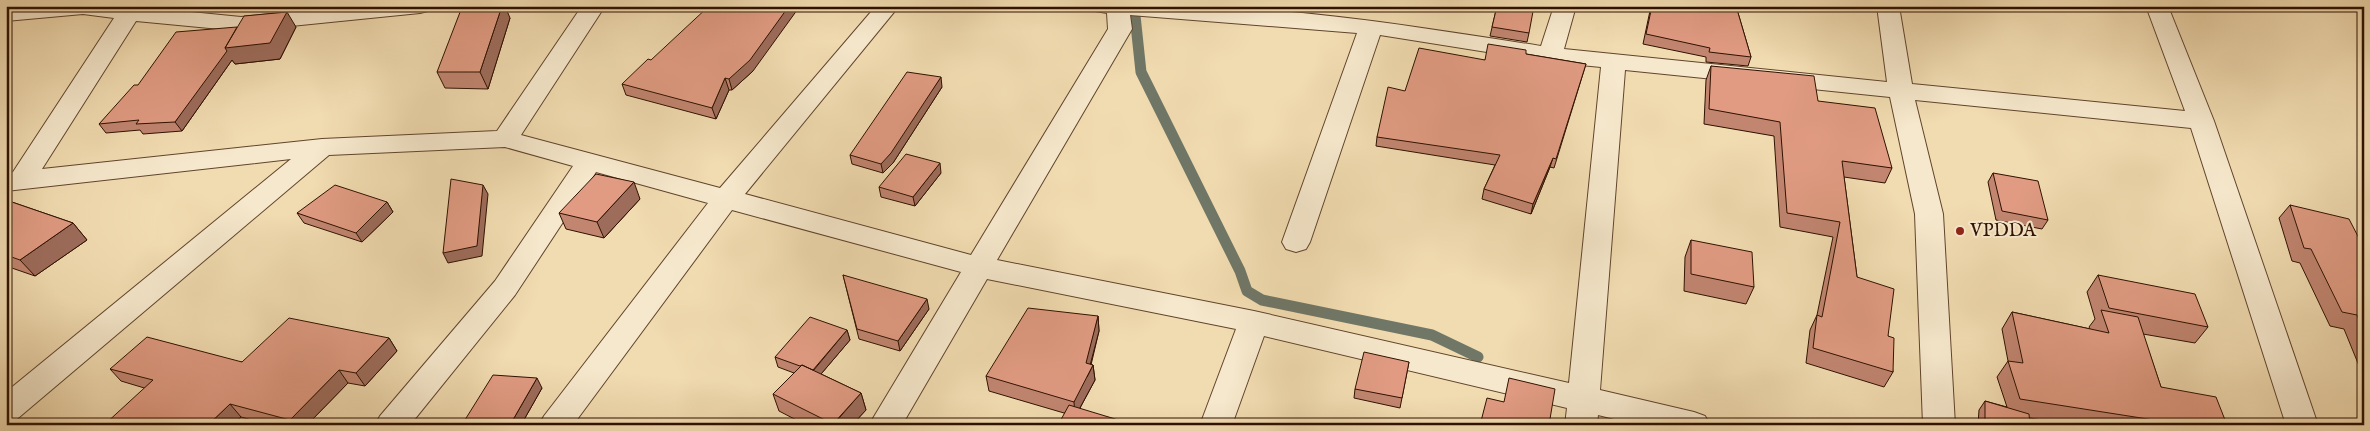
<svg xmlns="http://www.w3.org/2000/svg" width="2370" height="431" viewBox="0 0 2370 431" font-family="'IM FELL English',serif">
	<rect width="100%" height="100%" fill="#f1dbb0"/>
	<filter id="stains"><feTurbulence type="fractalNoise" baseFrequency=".004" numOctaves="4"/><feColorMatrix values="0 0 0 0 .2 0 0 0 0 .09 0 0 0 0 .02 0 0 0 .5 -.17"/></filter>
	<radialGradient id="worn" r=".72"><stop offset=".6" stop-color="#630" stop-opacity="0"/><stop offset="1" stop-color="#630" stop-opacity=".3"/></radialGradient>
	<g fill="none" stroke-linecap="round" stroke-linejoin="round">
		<path stroke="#707767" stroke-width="11" d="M1134 6 1141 72 1240 271 1247 291 1262 300 1432 335 1478 357"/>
		<g stroke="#60442c" stroke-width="2">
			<path id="minor" d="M16 6H130L241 17 349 6H431L428 11 420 13 241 31 136 21 42 169 322 139 497 131 582 6H605L521 135 720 188 876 6H899L745 194 971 255 1108 29 1107 13 1095 11 1092 6C1131 6 1170 5 1209 6 1321 11 1431 29 1541 46L1554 6H1576L1564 49 1887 82 1877 6H1899L1912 84 2185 111 2146 6H2168L2214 121 2318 425H2286L2191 128 1915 100 1943 214 1955 425H1923L1915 214 1890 97 1625 70 1600 390 1694 412 1705 416 1710 425H1639L1598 415 1597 425H1565L1567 408 1264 336 1232 425H1200L1236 329 987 279 902 425H869L961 272 732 210 573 425H539L544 416 708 203 596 172 515 295 410 425H375L380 416 495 281 573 166 505 147 329 155 17 419 6 423V392L291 159 6 191V173L13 172 114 18 83 14 6 21V7ZM1130 15 1357 33 1282 242 1286 249 1296 252 1306 249 1310 242 1380 35 1550 62 1601 67 1569 383 1254 311 997 260 1132 29Z"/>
		</g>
		<use href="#minor" fill="#f6e8cc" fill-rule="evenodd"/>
	</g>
	<path fill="#c18570" stroke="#2f1100" d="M1497 6 1529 33 1527 42 1490 36Z
		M1651 6H1736L1751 57 1748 66 1706 62V57L1643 44Z
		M510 18 488 89 445 88 437 72Z
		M296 27 280 59 235 64 232 60 182 131 143 134 140 130 106 133 99 124 138 85Z
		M1526 54 1586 64 1554 168 1550 167 1531 214 1482 199 1484 189 1495 165 1376 146 1377 137 1405 91 1485 60Z
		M1711 66 1818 101 1892 168 1885 183 1844 177 1857 277 1888 336 1893 372 1884 387 1806 363 1810 330 1817 315 1833 237 1780 227 1774 136 1704 124 1706 80Z
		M753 71 732 90H729L716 119 626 95 622 84Z
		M942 87 893 163 883 173 852 164 850 155Z
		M941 173 915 206 881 197 879 187Z
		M1993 173 2048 220 2042 229 1996 220 1988 182Z
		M640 199 604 238 566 229 559 213Z
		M6 200 73 223 87 240 35 276 6 266Z
		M387 202 393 212 362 242 304 223 297 213Z
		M2290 205 2364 248V378L2344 329 2330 326 2300 263 2292 261 2279 218Z
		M1691 240 1754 287 1746 304 1684 291 1685 257Z
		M843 275 929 309 900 351 859 339Z
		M2098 275 2208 327 2195 343 2143 334 2161 387 2227 425H2071L2030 418V425H1978L1979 410 1985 401 2007 407 1997 377 2008 361 2002 329 2012 312 2090 329 2089 327 2095 319 2087 292Z
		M1098 316 1099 331 1091 365H1093L1095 380 1080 408 1064 413 989 391 986 376Z
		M847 330 850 340 821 374 861 393 866 410 852 425H806L779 411 773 394 794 373 778 367 775 357Z
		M389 338 397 351 365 386 348 383 307 425H270L241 417 121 381 110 369 242 362Z
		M1409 362 1400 408 1354 398 1355 389Z
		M542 388 521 425H464L463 423Z"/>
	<path fill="#9d6c5b" stroke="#2f1100" d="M502 6H505L510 18 488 89 480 72Z
		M789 6H800L753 71 732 90 729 79Z
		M287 12 296 27 280 59 235 64 232 60 182 131 175 122 225 48Z
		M941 77 942 87 893 163 883 173 881 164Z
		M725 78 729 90 716 119 712 108Z
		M1553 158 1550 167 1531 214 1533 204Z
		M940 163 941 173 915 206 913 197Z
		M634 182 640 199 604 238 597 222Z
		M483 185 488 194 482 256 448 263 443 253Z
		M387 202 393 212 362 242 356 233Z
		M73 223 87 240 35 276 20 260Z
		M927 299 929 309 900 351 898 341Z
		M1098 316 1099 331 1087 377 1093 365 1095 380 1075 417 1074 402Z
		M847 330 850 340 816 380 813 371Z
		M389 338 397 351 365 386 356 373Z
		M339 370 348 383 307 425H294L290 420Z
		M537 378 542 388 521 425H510Z
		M861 393 866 410 852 425H833Z
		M230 404 241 417 232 425H208Z"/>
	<path fill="#e09b82" stroke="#2f1100" d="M465 6H502L480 72H437L462 7Z
		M709 6H789L750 60 729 79 725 78 712 108 622 84 648 59 651 60Z
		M1497 6H1534L1529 33 1492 27Z
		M1652 6H1736L1751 57 1709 52 1710 48 1646 34Z
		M287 12 270 43 225 48 244 16Z
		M237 27 225 48 227 51 175 122 136 124 139 120 99 124 134 85H138L176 32Z
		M1488 44 1526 50V54L1586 64 1556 159 1553 158 1533 204 1484 189 1500 155 1377 137 1388 87 1405 91 1419 48 1485 60Z
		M1711 66 1814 76 1818 101 1875 108 1892 168 1842 161 1857 277 1894 289 1888 336 1894 338 1893 372 1813 348 1817 315 1822 317 1840 222 1787 213 1780 122 1709 109Z
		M907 72 941 77 891 153 881 164 850 155Z
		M906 154 940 163 913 197 879 187Z
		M1993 173 2038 181 2048 220 2002 211Z
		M596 174 634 182 597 222 559 213Z
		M451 179 483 185 477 246 443 253Z
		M335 185 387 202 356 233 297 213Z
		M6 200 73 223 20 260 6 255Z
		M2290 205 2349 219 2364 248V332L2357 315 2342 312 2311 249 2304 248Z
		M1691 240 1752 252 1754 287 1691 274Z
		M843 275 927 299 898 341 857 329Z
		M2098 275 2195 294 2208 327 2109 308Z
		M1028 308 1098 316 1086 363 1093 365 1074 402 986 376Z
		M2101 310 2138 317 2161 387 2216 397 2227 425H2181L2154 420 2020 399 2008 361 2023 363 2012 312 2109 333Z
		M810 317 847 330 813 370 802 365 800 366 775 357Z
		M289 318 389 338 356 373 339 370 290 420 230 404 208 425H104L153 380 110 369 147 337 242 362Z
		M1364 352 1409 362 1402 398 1355 389Z
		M802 365 861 393 833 424 773 394Z
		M493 375 537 378 510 425H493L463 423Z
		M1509 378 1555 389 1549 425H1480L1487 398 1504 402Z
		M1985 401 2029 414 2030 425H1985Z
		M1069 405 1135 425H1058Z"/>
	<circle fill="#8f2418" stroke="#f6e8cc" stroke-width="2" cx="1960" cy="231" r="5"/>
	<g text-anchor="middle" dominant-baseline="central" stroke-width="4" stroke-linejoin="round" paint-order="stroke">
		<g font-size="19" fill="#2f1100" stroke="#f6e8cc" text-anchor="start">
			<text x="1970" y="231">VPDDA</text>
		</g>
	</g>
	<rect width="2370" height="431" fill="none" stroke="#f1dbb0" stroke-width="25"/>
	<rect x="8" y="8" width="2355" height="416" fill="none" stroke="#2f1100" stroke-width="2.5"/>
	<rect x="12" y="12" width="2345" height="406" fill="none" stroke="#2f1100"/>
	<rect width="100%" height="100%" filter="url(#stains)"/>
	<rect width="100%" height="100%" fill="url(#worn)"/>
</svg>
